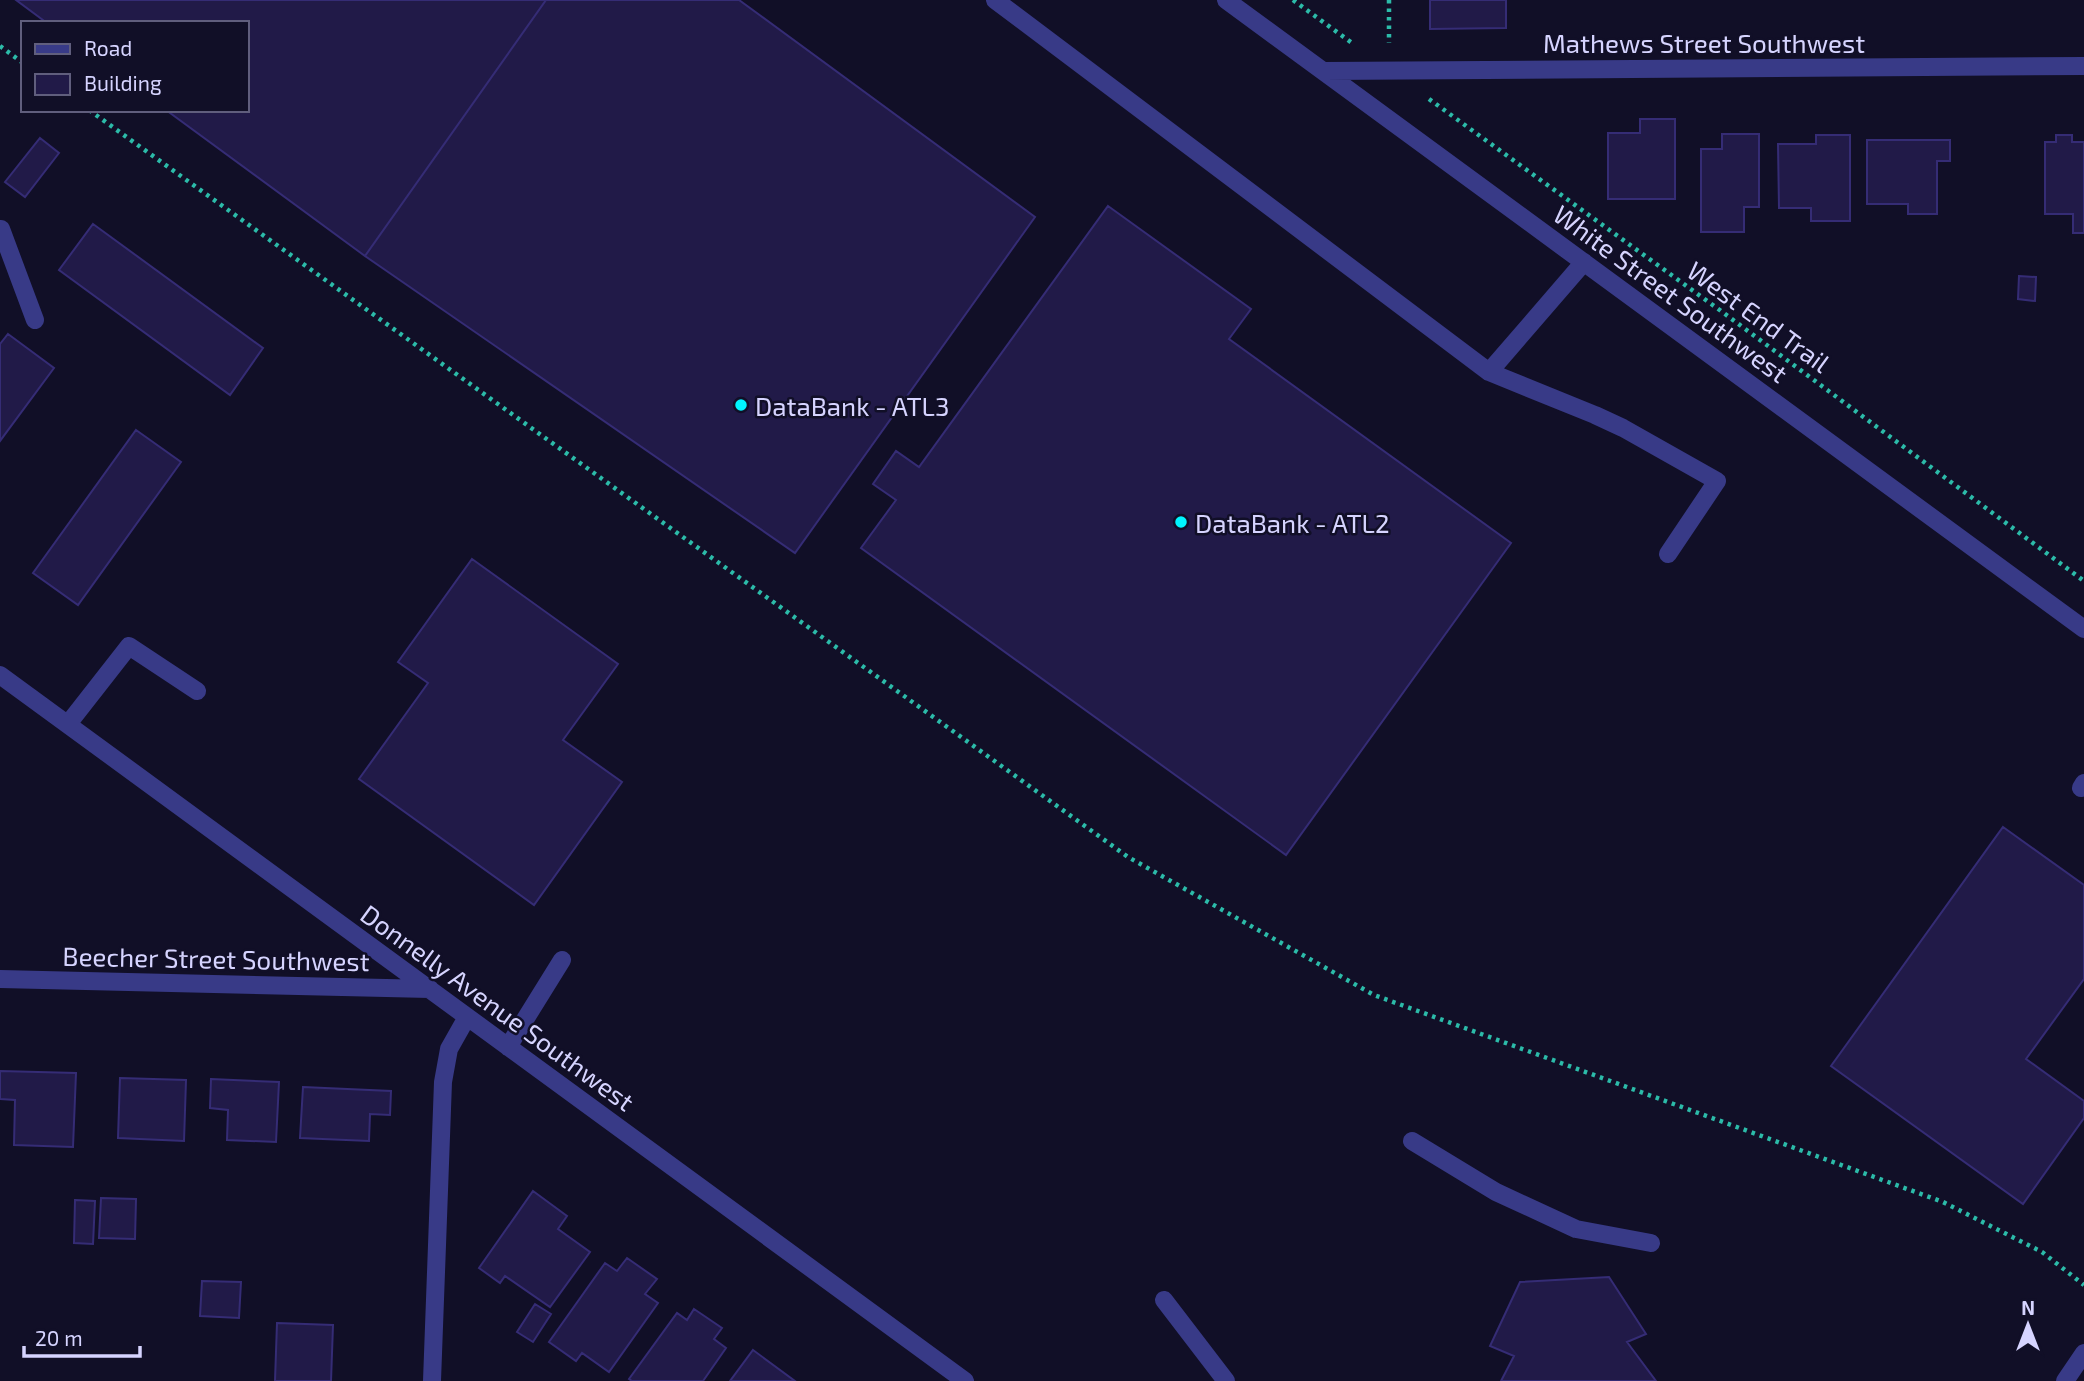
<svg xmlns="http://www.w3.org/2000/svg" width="2084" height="1381" viewBox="0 0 2084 1381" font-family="'Exo 2',sans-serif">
	<rect width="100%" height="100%" fill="#110f27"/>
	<path fill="#211a48" stroke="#352c75" stroke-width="2" d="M16 0H546L365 256 166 110H247V23H47Z
		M546 0H739L1035 217 795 553 365 256Z
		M1430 0H1506V28L1430 29Z
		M1640 119H1675V199H1608V133H1640Z
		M1722 134H1759V207H1744V232H1701V149H1722Z
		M1816 135H1850V221H1811V208H1779L1778 144H1816Z
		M2056 135H2072V142H2084V233H2073V214H2045V142H2056Z
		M40 138 59 153 25 197 5 182Z
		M1867 140H1950V161H1937V214H1908V204H1867Z
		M1108 206 1251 309 1229 339 1511 543 1286 855 861 548 896 500 873 484 896 451 919 467Z
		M93 224 263 348 230 395 59 270Z
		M2019 276 2036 277 2035 301 2018 299Z
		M8 334 54 368 0 441V344Z
		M136 430 181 462 78 605 33 573Z
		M472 559 618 664 563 740 622 782 534 905 359 779 428 683 398 662Z
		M2003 827 2084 885V979L2026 1059 2084 1101V1118L2023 1204 1831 1066Z
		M0 1071 76 1073 73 1147 14 1145 15 1100 0 1099Z
		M120 1078 186 1080 184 1141 118 1138Z
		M211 1079 279 1082 276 1142 227 1140 228 1110 210 1108Z
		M303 1087 391 1091 390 1115 370 1114 369 1141 300 1138Z
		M533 1191 567 1216 558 1229 590 1252 550 1307 505 1276 500 1283 479 1268Z
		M101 1198 136 1199 135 1239 99 1238Z
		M75 1200 95 1201 93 1244 74 1243Z
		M627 1258 657 1279 645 1294 658 1303 609 1372 582 1353 576 1361 549 1342 605 1263 617 1271Z
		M1609 1277 1646 1334 1627 1342 1656 1381H1501L1514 1356 1490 1346 1520 1282Z
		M202 1281 241 1282 239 1318 200 1316Z
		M535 1304 551 1314 533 1342 517 1332Z
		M694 1309 722 1328 714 1339 726 1348 703 1381H632L629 1379 677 1313 687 1320Z
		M277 1323 333 1325 331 1381H275Z
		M753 1350 795 1381H730Z"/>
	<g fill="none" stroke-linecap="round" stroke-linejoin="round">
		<path stroke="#2cbba9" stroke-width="4.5" stroke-dasharray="3.5 5" stroke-linecap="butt" d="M1293 0 1352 43
			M1389 0V43
			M0 46 23 63
			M1429 99 1721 311 2084 581
			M89 110 1128 857 1374 995 1943 1202 2042 1252 2084 1285"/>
		<path stroke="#383a87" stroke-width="18" d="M995 0 1489 372 1595 415 1623 428 1717 481 1668 554
			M1226 0 2084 629
			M1324 71 2084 66
			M1 229 35 320
			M1489 372 1584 262
			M0 675 965 1381
			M68 724 129 646 197 691
			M2081 788 2084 783
			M0 979 430 989
			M508 1047 562 960
			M1412 1141 1496 1192 1576 1229 1651 1243
			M1164 1300 1226 1381
			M432 1381 443 1082 449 1049 467 1017
			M2065 1381 2084 1353"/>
	</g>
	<g fill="#00f5ff" stroke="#110f27" stroke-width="2.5">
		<circle cx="741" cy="405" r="7"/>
		<circle cx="1181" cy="522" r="7"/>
	</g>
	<g text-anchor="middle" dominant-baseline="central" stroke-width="5" stroke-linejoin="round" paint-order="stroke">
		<g font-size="26" fill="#d6d4ff" stroke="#110f27">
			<text x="1704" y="42">Mathews Street Southwest</text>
			<text transform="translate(1671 293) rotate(36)">White Street Southwest</text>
			<text transform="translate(1759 316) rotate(36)">West End Trail</text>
			<text transform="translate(216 958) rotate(1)">Beecher Street Southwest</text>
			<text transform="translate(498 1007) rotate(36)">Donnelly Avenue Southwest</text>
		</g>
		<g font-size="26" fill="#d6d4ff" stroke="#110f27" text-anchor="start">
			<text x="755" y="405">DataBank - ATL3</text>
			<text x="1195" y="522">DataBank - ATL2</text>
		</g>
	</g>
	<rect x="21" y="21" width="228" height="91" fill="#110f27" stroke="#605e7d" stroke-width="2"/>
	<rect x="35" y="44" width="35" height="10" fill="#383a87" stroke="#605e7d" stroke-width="2"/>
	<text x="84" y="56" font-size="21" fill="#d6d4ff">Road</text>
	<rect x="35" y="74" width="35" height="21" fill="#211a48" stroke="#605e7d" stroke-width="2"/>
	<text x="84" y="91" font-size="21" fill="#d6d4ff">Building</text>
	<g transform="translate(2028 1325)" stroke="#110f27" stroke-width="5" paint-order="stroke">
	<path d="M0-5L12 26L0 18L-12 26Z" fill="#d6d4ff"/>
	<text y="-10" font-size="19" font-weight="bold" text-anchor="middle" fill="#d6d4ff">N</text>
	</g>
	<path d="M24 1346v10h116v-10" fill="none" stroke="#d6d4ff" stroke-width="3.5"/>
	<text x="35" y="1346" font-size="21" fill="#d6d4ff" stroke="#110f27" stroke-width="5" paint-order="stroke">20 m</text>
</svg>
